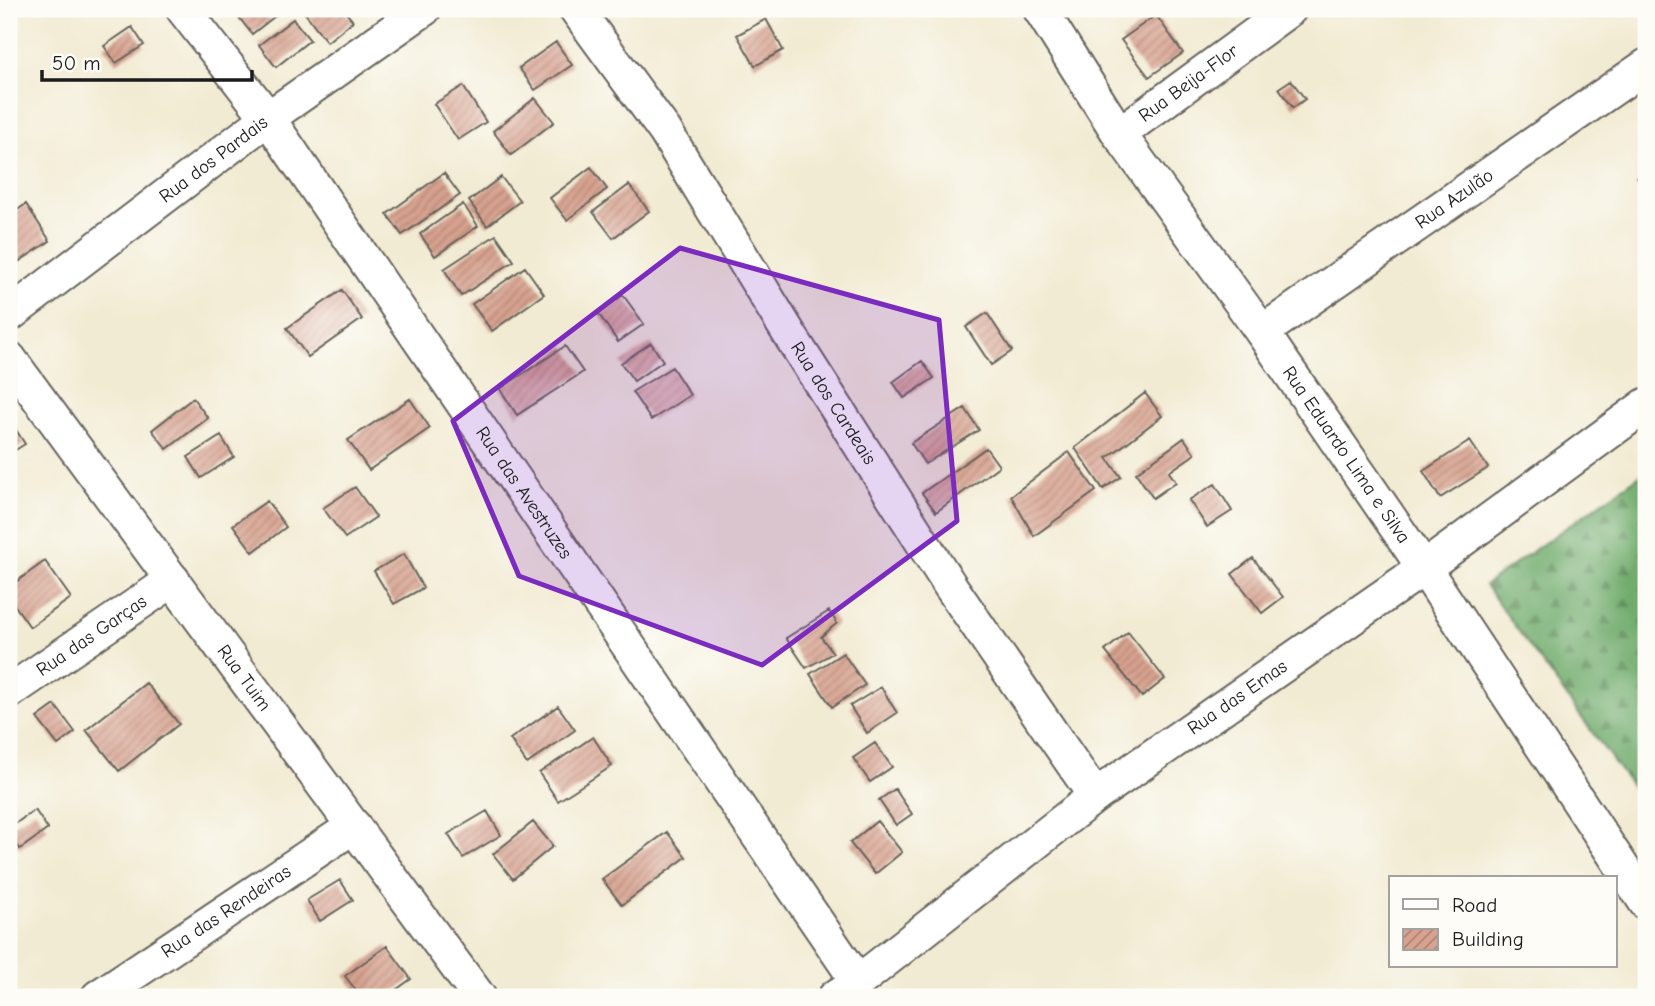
<svg xmlns="http://www.w3.org/2000/svg" width="1655" height="1006" viewBox="0 0 1655 1006" font-family="'Comic Neue',sans-serif">
	<defs>
		<pattern id="forest-firs" width="22" height="20" patternUnits="userSpaceOnUse" patternTransform="scale(1.75)"><rect width="22" height="20" fill="#71ac6d"/><path d="M5 1l3.5 6h-7zM16 11l3.5 6h-7z" fill="#5c8b59"/></pattern>
		<pattern id="building-hatch" width="6" height="6" patternUnits="userSpaceOnUse" patternTransform="scale(1.75)"><rect width="6" height="6" fill="#d8a28f"/><path d="M-1 1l2-2M0 6l6-6M5 7l2-2" fill="none" stroke="#ae8374"/></pattern>
	</defs>
	<rect width="100%" height="100%" fill="#fdfcf7"/>
	<filter id="ink" filterUnits="userSpaceOnUse"><feTurbulence type="fractalNoise" baseFrequency=".0143" numOctaves="2"/><feDisplacementMap in="SourceGraphic" scale="14" xChannelSelector="R" yChannelSelector="G"/><feConvolveMatrix kernelMatrix="1 2 1 2 8 2 1 2 1" color-interpolation-filters="sRGB"/></filter>
	<filter id="wash" filterUnits="userSpaceOnUse"><feTurbulence type="fractalNoise" baseFrequency=".00686" numOctaves="4" result="noise"/><feDisplacementMap in="SourceGraphic" scale="28" xChannelSelector="R" yChannelSelector="G"/><feGaussianBlur stdDeviation="1.57" result="paint"/><feColorMatrix in="noise" values="0 0 0 0 0 0 0 0 0 0 0 0 0 0 0 0 0 1.4 0 .05"/><feComposite in="paint" operator="in"/></filter>
	<g filter="url(#wash)">
		<rect width="100%" height="100%" fill="#f2ebd3"/>
		<path fill="url(#forest-firs)" stroke="#466444" stroke-width="2" d="M1646 471V806L1485 585Z"/>
		<g id="blocks">
			<path fill="url(#building-hatch)" d="M237 9H284L252 34 234 11Z
				M302 9H343L353 21 327 42Z
				M1156 15 1183 53 1149 77 1121 40Z
				M293 19 310 40 276 67 259 45Z
				M766 19 783 50 755 66 737 35Z
				M132 27 144 45 116 63 104 46Z
				M556 42 572 65 535 90 519 68Z
				M1291 80 1305 99 1293 108 1279 88Z
				M463 86 486 122 458 140 434 104Z
				M535 98 554 122 511 155 493 131Z
				M591 167 607 189 567 220 550 198Z
				M1646 170V190L1637 177Z
				M444 173 460 195 402 235 387 214Z
				M501 177 520 201 487 226 469 201Z
				M629 185 649 211 613 238 593 212Z
				M26 204 50 241 15 264 9 255V216Z
				M463 204 478 226 435 256 420 234Z
				M496 235 514 261 461 296 444 269Z
				M525 267 544 294 492 331 472 304Z
				M342 290 362 319 308 357 287 328Z
				M623 295 644 324 618 342 598 313Z
				M987 313 1012 351 991 365 966 327Z
				M651 343 663 361 634 381 621 363Z
				M565 346 583 372 517 415 500 389Z
				M922 361 934 378 904 398 893 382Z
				M672 367 690 395 651 420 632 392Z
				M1145 393 1162 416 1107 458 1121 477 1103 489 1075 448Z
				M193 398 208 418 167 449 152 430Z
				M410 399 430 428 369 470 348 440Z
				M965 408 979 430 925 464 911 443Z
				M9 419 25 444 9 454Z
				M221 436 234 457 201 478 188 457Z
				M1184 438 1195 454 1169 472 1176 482 1153 498 1136 473Z
				M1470 441 1488 468 1440 498 1423 471Z
				M986 448 999 466 936 512 922 493Z
				M1069 452 1096 491 1034 536 1011 496Z
				M1215 484 1232 511 1207 527 1189 500Z
				M355 487 376 517 345 538 323 508Z
				M267 501 286 527 253 552 233 525Z
				M404 554 423 588 394 604 374 571Z
				M1253 558 1283 597 1262 613 1232 574Z
				M45 561 71 598 30 627 9 597V587Z
				M829 611 837 623 821 637 833 653 806 668 786 638Z
				M1128 632 1165 679 1142 697 1105 651Z
				M843 653 865 685 832 707 810 674Z
				M146 683 179 724 119 771 86 730Z
				M881 687 897 713 867 733 850 706Z
				M55 705 75 732 58 745 37 718Z
				M558 706 575 730 527 764 510 739Z
				M593 737 612 766 558 801 539 773Z
				M875 743 892 767 870 782 853 758Z
				M895 789 912 814 896 825 879 800Z
				M35 810 48 829 20 849 9 834V828Z
				M487 811 501 835 463 858 448 834Z
				M877 821 902 852 875 874 850 843Z
				M533 822 553 846 513 879 493 854Z
				M667 832 686 857 622 905 602 879Z
				M340 880 353 900 320 921 307 900Z
				M387 946 411 979 386 997H361L345 976Z"/>
		</g>
	</g>
	<g filter="url(#ink)">
		<use href="#blocks" fill-opacity="0" stroke="#67645c" stroke-width="2"/>
		<g fill="none" stroke-linecap="round" stroke-linejoin="round">
			<g stroke="#67645c" stroke-width="37">
				<g id="street">
					<path id="s1" d="M183 9 268 118 858 982"/>
					<path id="s2" d="M576 9 665 131 793 340 951 587 1095 796"/>
					<path id="s3" d="M1040 9 1119 134 1262 332 1424 568 1646 903"/>
					<path id="s4" d="M1119 134 1290 9"/>
					<path id="s5" d="M9 315 268 118 424 9"/>
					<path id="s6" d="M1262 332 1646 66"/>
					<path id="s7" d="M9 358 479 997"/>
					<path id="s8" d="M9 692 173 580"/>
					<path id="s9" d="M98 997 354 826"/>
					<path id="s10" d="M835 997 858 982 1095 796 1424 568 1646 405"/>
				</g>
			</g>
			<use href="#street" stroke="#fff" stroke-width="33"/>
		</g>
	</g>
	<path fill="#7b2cbf" fill-opacity="0.2" stroke="#7b2cbf" stroke-width="5" stroke-linejoin="round" d="M680 248 939 320 957 521 762 665 519 576 453 421Z"/>
	<g text-anchor="middle" dominant-baseline="central" stroke-width="5" stroke-linejoin="round" paint-order="stroke">
		<g font-size="19" fill="#1c1c1c" stroke="#fdfcf7">
			<text stroke="none"><textPath href="#s4" startOffset="86">Rua Beija-Flor</textPath></text>
			<text stroke="none"><textPath href="#s5" startOffset="257">Rua dos Pardais</textPath></text>
			<text stroke="none"><textPath href="#s6" startOffset="234">Rua Azulão</textPath></text>
			<text stroke="none"><textPath href="#s2" startOffset="471">Rua dos Cardeais</textPath></text>
			<text stroke="none"><textPath href="#s3" startOffset="541">Rua Eduardo Lima e Silva</textPath></text>
			<text stroke="none"><textPath href="#s1" startOffset="592">Rua das Avestruzes</textPath></text>
			<text stroke="none"><textPath href="#s8" startOffset="100">Rua das Garças</textPath></text>
			<text stroke="none"><textPath href="#s7" startOffset="397">Rua Tuim</textPath></text>
			<text stroke="none"><textPath href="#s10" startOffset="502">Rua das Emas</textPath></text>
			<text stroke="none"><textPath href="#s9" startOffset="154">Rua das Rendeiras</textPath></text>
		</g>
	</g>
	<rect width="1655" height="1006" fill="none" stroke="#fdfcf7" stroke-width="35"/>
	<rect x="1389" y="876" width="228" height="91" fill="#fdfcf7" stroke="#a3a29f" stroke-width="2"/>
	<rect x="1403" y="899" width="35" height="10" fill="#ffffff" stroke="#a3a29f" stroke-width="2"/>
	<text x="1452" y="912" font-size="21" fill="#1c1c1c">Road</text>
	<rect x="1403" y="929" width="35" height="21" fill="url(#building-hatch)" stroke="#a3a29f" stroke-width="2"/>
	<text x="1452" y="946" font-size="21" fill="#1c1c1c">Building</text>
	<path d="M42 70v10h210v-10" fill="none" stroke="#1c1c1c" stroke-width="3.5"/>
	<text x="52" y="70" font-size="21" fill="#1c1c1c" stroke="#fdfcf7" stroke-width="5" paint-order="stroke">50 m</text>
</svg>
